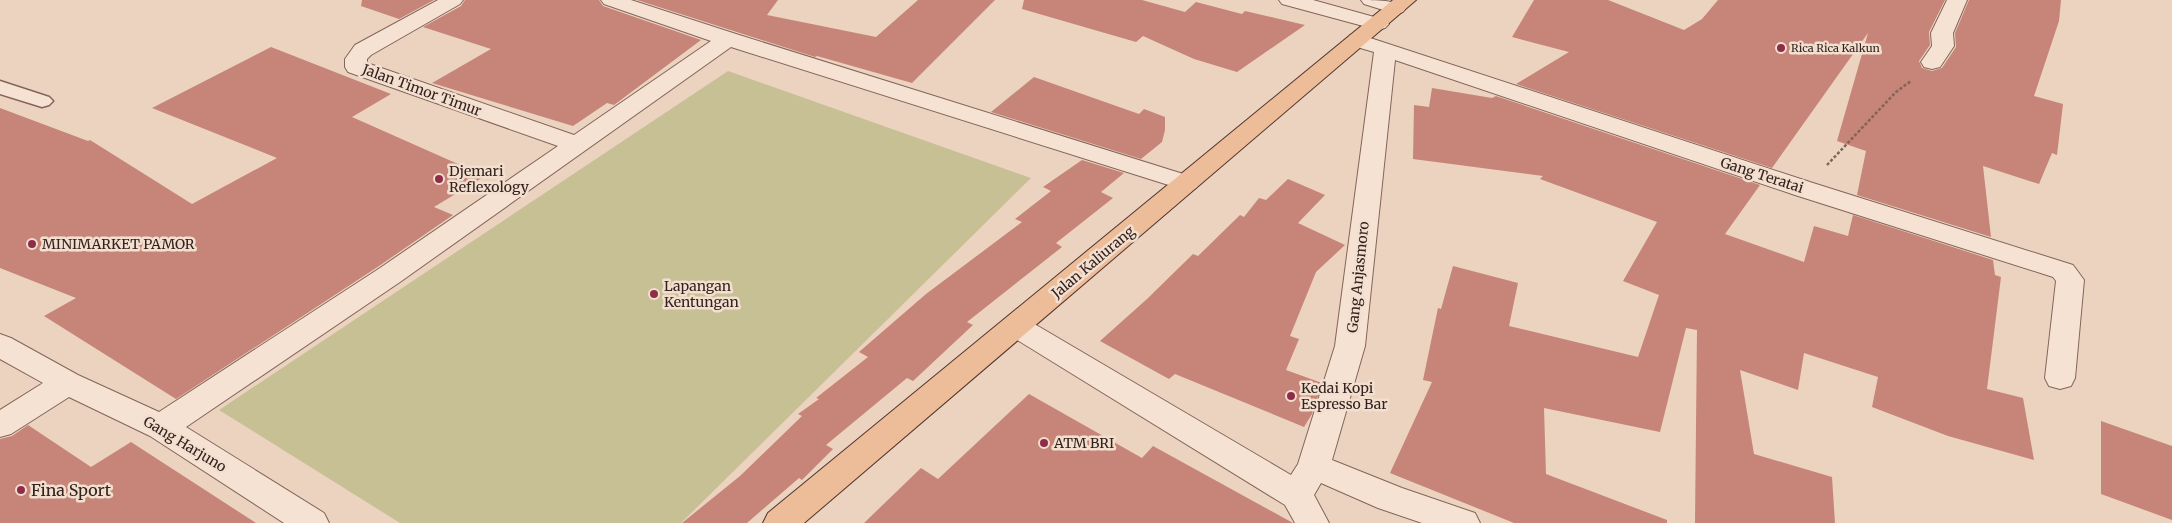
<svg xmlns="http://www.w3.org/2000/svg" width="2172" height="523" viewBox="0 0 2172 523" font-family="Merriweather,serif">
	<rect width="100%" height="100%" fill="#ebd3c0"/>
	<path fill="#c8c095" d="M728 71 1031 178 681 523H400L219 410Z"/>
	<path fill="#c78478" d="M362 0H434L399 19 361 6Z
		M465 0H599L603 6 701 40 614 105 607 103 573 126 432 83 491 49 423 27 461 6Z
		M637 0H778L767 15 876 37 918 0H995L912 83 817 56 815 57Z
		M1024 0H1142L1185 12 1196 2 1242 14 1245 11 1305 25 1237 72 1194 59 1143 36 1136 42 1022 9Z
		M1534 0H1608L1684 30 1702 19 1718 0H1945L1929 32 1930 45 1919 61 1922 68 1932 71 1942 68 1956 47 1955 33 1969 0H2061L2059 21 2034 96 2063 104 2057 155 2052 153 2039 184 1983 166 1991 237 1857 195 1866 151 1837 141 1868 33 1772 168 1516 84 1569 52 1512 37Z
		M271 47 391 94 352 117 485 176 434 207 453 215 379 266 176 399 44 316 76 298 0 268V108L88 141 90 140 192 204 277 158 152 108Z
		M1034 77 1139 114 1144 109 1165 117V130L1162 142 1141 159 991 112Z
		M1432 88 1492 98 1496 96 1760 185 1725 234 1804 262 1814 226 1848 236 1853 215 1993 260 1995 275 2001 277 1987 389 2023 398 2034 460 1948 436 1872 407 1878 377 1804 353 1798 390 1740 370 1754 454 1832 477 1835 523H1695L1697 330 1686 328 1660 432 1544 408 1546 474 1667 520V523H1514L1390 473 1432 382 1423 380 1438 308 1441 309 1453 266 1518 283 1509 326 1638 357 1659 295 1623 281 1657 222 1540 179 1543 176 1413 159 1414 105 1429 107Z
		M1082 160 1124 173 1101 192 1113 198 1056 243 1062 247 967 322 973 325 913 381 907 378 826 445 833 449 802 480 799 478 747 523H682L740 476 802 416 798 414 819 399 816 398 868 357 859 352 926 294 1022 222 1015 219 1051 191 1043 187Z
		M1288 179 1325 195 1298 223 1345 245 1316 272 1290 336 1299 339 1286 370 1322 383 1312 414 1304 427 1175 374 1169 379 1100 341 1147 299 1193 254 1198 256 1240 215 1244 217 1259 198 1266 200Z
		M1029 394 1142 458 1153 446 1293 523H864L921 468 938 479Z
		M2101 421 2172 446V520L2101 494Z
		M28 425 91 467 131 442 256 523H0V439L12 436Z"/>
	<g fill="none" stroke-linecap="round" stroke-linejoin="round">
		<g stroke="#836459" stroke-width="3">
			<path id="service" d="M0 81 49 97 53 101 49 105 42 107 0 94Z"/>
		</g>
		<g stroke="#836459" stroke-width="2">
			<path id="minor" d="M438 0H463L460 4 371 55 367 59V63L574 135 711 41 604 4 601 0H631L736 34 1196 178 1200 183 1196 188 1187 191 1178 188 731 47 400 282 186 427 324 513 329 523H284L150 436 69 397 11 434 0 437V410L43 383 0 359V334L11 338 78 375 159 412 380 268 558 146 348 72 345 67V59L355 45Z
				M1361 0C1374 0 1398 0 1406 8L1403 12 1396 14 1364 4Z
				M1947 0H1967L1953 33 1954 46 1940 67 1932 69 1924 67 1921 62 1932 46 1931 33Z
				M1358 34 1813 183 2073 265 2084 280 2075 378 2071 386 2060 389 2049 386 2045 378 2056 281 2053 277 1795 195 1395 60 1365 346 1332 460 1402 488 1475 513 1480 523H1422L1378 508 1321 483 1314 495 1329 523H1295L1285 505 1006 333 1001 326 1006 319 1016 316 1026 319 1291 475 1298 464 1335 346 1374 52 1350 45 1347 40 1350 35Z"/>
		</g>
		<g stroke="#836459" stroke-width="2">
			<path id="tertiary" d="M1279 0H1313L1385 20 1389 24 1385 28 1378 30 1282 4Z"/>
		</g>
		<g stroke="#51342d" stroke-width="2">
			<path id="primary" d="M1393 0H1416L804 523H763L768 513Z"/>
		</g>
		<path stroke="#836459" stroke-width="2.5" stroke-dasharray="3 2" stroke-linecap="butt" d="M1827 165 1896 92 1911 81"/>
		<use href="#service" fill="#f6e2d3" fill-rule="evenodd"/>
		<use href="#minor" fill="#f6e2d3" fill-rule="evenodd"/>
		<use href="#tertiary" fill="#f6e2d3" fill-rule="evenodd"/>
		<use href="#primary" fill="#edbc99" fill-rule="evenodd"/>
	</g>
	<g fill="#8f2d48" stroke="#f3dfcf" stroke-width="2">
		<circle cx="1781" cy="48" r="5"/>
		<circle cx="439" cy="179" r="5"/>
		<circle cx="32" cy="244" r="5"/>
		<circle cx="654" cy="294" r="5"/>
		<circle cx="1291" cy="396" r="5"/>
		<circle cx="1044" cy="443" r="5"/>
		<circle cx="21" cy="490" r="5"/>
	</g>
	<g text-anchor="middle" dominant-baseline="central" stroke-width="5" stroke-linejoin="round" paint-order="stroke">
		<g font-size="11" fill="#33221d" stroke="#f3dfcf" text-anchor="start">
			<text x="1791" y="48">Rica Rica Kalkun</text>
		</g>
		<g font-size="14" fill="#33221d" stroke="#f3dfcf">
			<text transform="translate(422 90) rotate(20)">Jalan Timor Timur</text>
			<text transform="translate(1762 175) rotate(18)">Gang Teratai</text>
			<text transform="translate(1093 262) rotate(-40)">Jalan Kaliurang</text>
			<text transform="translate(1358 277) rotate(-84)">Gang Anjasmoro</text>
			<text transform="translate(185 444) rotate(31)">Gang Harjuno</text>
		</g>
		<g font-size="14" fill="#33221d" stroke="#f3dfcf" text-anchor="start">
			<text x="449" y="171">Djemari<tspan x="449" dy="16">Reflexology</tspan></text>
			<text x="42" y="244">MINIMARKET PAMOR</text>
			<text x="664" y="286">Lapangan<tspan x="664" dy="16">Kentungan</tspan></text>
			<text x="1301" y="388">Kedai Kopi<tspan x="1301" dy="16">Espresso Bar</tspan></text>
			<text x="1054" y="443">ATM BRI</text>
		</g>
		<g font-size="16" fill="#33221d" stroke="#f3dfcf" text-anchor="start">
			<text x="31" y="490">Fina Sport</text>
		</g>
	</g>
</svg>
